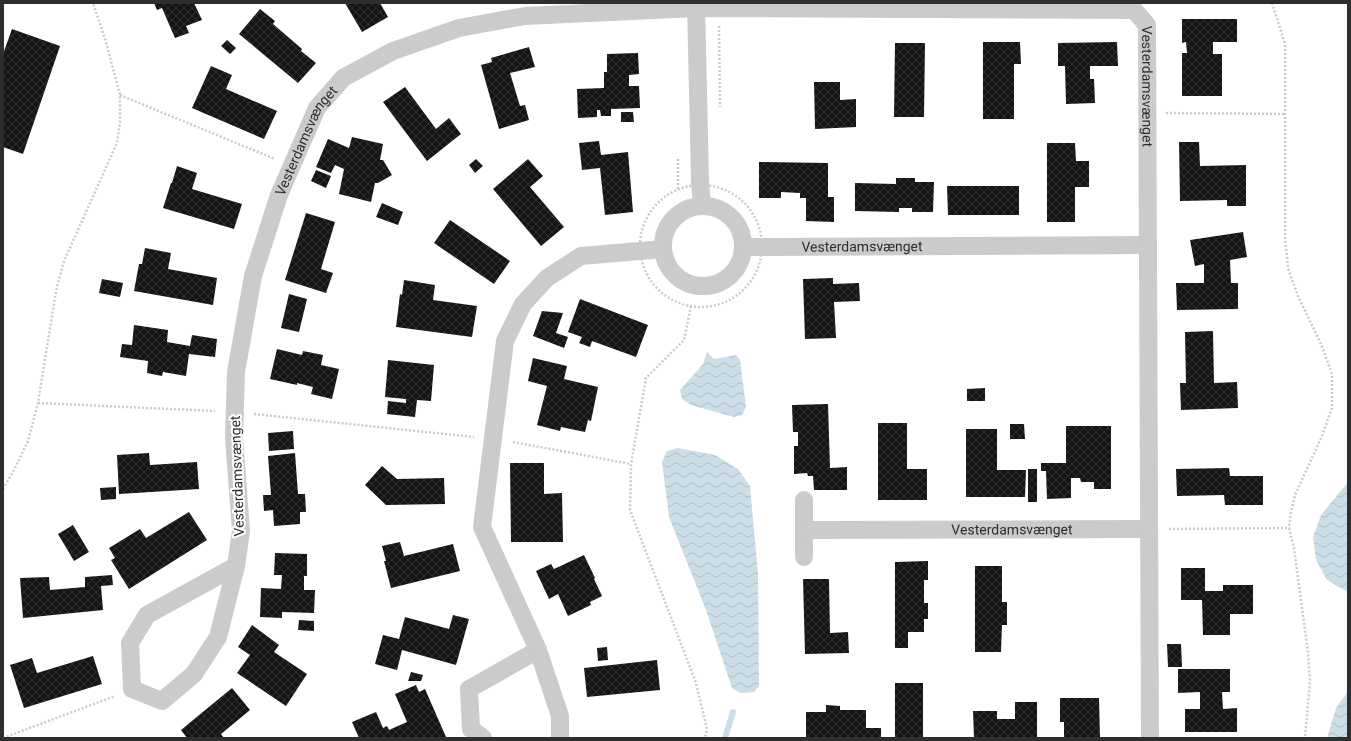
<svg xmlns="http://www.w3.org/2000/svg" width="1351" height="741" viewBox="0 0 1351 741" font-family="Roboto,sans-serif">
	<defs>
		<pattern id="water-waves" width="16" height="10" patternUnits="userSpaceOnUse"><rect width="16" height="10" fill="#cbdee8"/><path d="M0 5q4-4 8 0t8 0" fill="none" stroke="#afbfc7"/></pattern>
		<pattern id="building-cross-hatch" width="8" height="8" patternUnits="userSpaceOnUse"><rect width="8" height="8" fill="#151515"/><path d="M0 0l8 8M0 8l8-8" fill="none" stroke="#2f2f2f"/></pattern>
	</defs>
	<rect width="100%" height="100%" fill="#fff"/>
	<path fill="url(#water-waves)" d="M707 352 714 359 736 355 740 360 746 407 742 415 734 417 691 405 682 399 680 390 703 364Z
		M678 448 715 455 738 469 750 486 758 574 759 686 754 692 741 693 732 688 706 610 669 517 662 462 667 451Z
		M1348 482V592L1327 580 1316 560 1313 537 1321 515Z
		M1348 691V738H1327L1336 708Z"/>
	<g fill="none" stroke-linecap="round" stroke-linejoin="round">
		<path stroke="#cbdee8" stroke-width="6" d="M725 738 733 712"/>
	</g>
	<path fill="url(#building-cross-hatch)" d="M154 3H194L202 20 186 26 189 33 175 38 162 8 157 10Z
		M345 3H380L388 17 362 32Z
		M260 9 275 21 273 24 302 49 301 51 316 63 298 83 239 34Z
		M1182 19H1237V42H1213V54H1222V96H1182V53H1187L1186 42 1182 43Z
		M12 29 60 46 23 154 3 147V54Z
		M227 40 236 48 230 54 221 46Z
		M983 42H1020L1021 64H1014V119H983Z
		M1117 42 1118 66H1090V79H1094L1095 103 1066 104 1065 66H1058V43Z
		M895 43H925L924 117H894Z
		M529 47 535 67 510 73 520 106 525 105 529 120 499 129 481 65 492 62 491 58Z
		M638 53 639 74 629 75V86H639L640 108 611 109V116H601L600 110H597V117L578 118 577 89 604 88V72H607V54Z
		M211 66 232 75 226 89 277 111 264 139 192 108Z
		M814 82H840V100L856 99V127L815 129Z
		M405 87 436 129 449 118 461 134 427 161 383 102Z
		M621 112H633L634 122H621Z
		M352 137 383 144 380 160H383L392 175 378 183H375L371 202 339 194 344 169 335 165 331 173 316 167 328 139 349 148Z
		M599 141 601 155 628 152 633 212 605 215 600 168 582 170 579 143Z
		M1179 142H1199L1200 166 1246 165V206H1227V200L1180 201Z
		M1047 143H1075L1076 161H1089V187H1075V222H1047Z
		M476 159 483 166 475 173 469 165Z
		M528 159 543 176 530 187 564 227 541 246 493 189Z
		M759 162 828 163V197H834V222L806 221V198H800V193L781 192V198H759Z
		M177 166 197 173 192 189 242 204 234 229 163 208 171 183H172Z
		M316 170 331 176 326 188 311 181Z
		M896 178H915V182H934L933 212H912V208H899V212L855 211V183L896 184Z
		M947 186H1019V215H948Z
		M382 203 403 212 398 225 376 217Z
		M306 213 335 222 321 269 333 273 326 293 285 280Z
		M450 220 510 261 494 284 434 243Z
		M1243 232 1247 257 1230 260 1231 283H1238V309L1177 310 1176 283H1204V264L1195 266 1190 240Z
		M145 248 171 253 168 269 217 278 213 305 134 291 139 264H142Z
		M833 278V284L859 283 860 301 834 302 836 338 805 339 803 279Z
		M102 279 123 283 120 297 99 293Z
		M404 280 435 285 433 300 477 306 472 337 396 327 400 294 402 295Z
		M289 294 307 299 299 332 281 328Z
		M580 299 648 325 636 357 592 341 590 347 579 343 582 337 568 332Z
		M542 311 563 313 556 333 568 337 564 348 533 336Z
		M134 325 168 330 167 342 190 346 192 335 217 339 215 357 189 354 186 376 163 372 162 376 147 373 148 361 120 357 122 344 132 345Z
		M1213 331 1214 383 1237 382 1238 408 1181 410 1180 383H1186L1185 332Z
		M277 349 302 355 303 351 323 355 321 365 339 369 332 399 311 394 313 387 297 383V385L270 379Z
		M533 358 567 366 564 379 598 387 591 421 588 420 585 432 561 427 560 431 537 425 547 386 528 381Z
		M388 360 434 365 431 401 417 400 415 417 387 414 388 401 406 403V399L385 397Z
		M985 388V401H967V389Z
		M828 404 830 468 847 467V490H814L813 476H808L807 473 794 474V446H798V432H793L792 405Z
		M878 423H907V469H927V500H878Z
		M1010 424H1024L1025 439H1010Z
		M1066 426H1111V489H1094V482H1081L1080 478H1071V498L1047 499 1046 471H1041V463H1066Z
		M966 429H997V470H1026L1025 497H966Z
		M293 431 294 449 269 451 268 433Z
		M149 453 150 465 197 462 199 489 119 494 117 455Z
		M295 453 298 494H305L306 512H300V524L274 526 273 510 264 511 263 495H271L268 456Z
		M510 463H544V494L562 493 563 542H511Z
		M382 466 397 479 444 478 445 504 386 505 365 485Z
		M1229 468 1230 476H1263V505H1225L1224 495 1177 496 1176 469Z
		M1028 469H1037V502H1028Z
		M116 487V499L101 500 100 488Z
		M189 512 207 540 129 589 111 560 115 558 109 548 140 529 146 538Z
		M73 525 89 552 74 561 58 534Z
		M400 542 404 556 453 544 460 571 391 588 384 561H386L382 546Z
		M275 553 307 554V576H304V590H315L314 613 282 612V618L260 617 261 588 281 589 282 575H274Z
		M584 555 595 578 594 579 602 596 590 602 591 605 568 616 558 594 549 599 536 571 551 564 554 569Z
		M928 561V580H924V603H928V619H924V632H908V648H895V562Z
		M975 566H1002V602H1007V625H1002L1001 652H975Z
		M1181 568H1205V591H1223V585H1253V614H1230V635H1203L1202 600H1181Z
		M112 575 113 585 101 586 103 610 23 618 20 578 49 577 50 590 85 587V577Z
		M803 579H829L830 633 848 632 849 653 805 654Z
		M453 615 469 619 456 665 402 650 397 670 375 664 383 635 399 639 405 617 449 629Z
		M299 620 314 621V631L298 630Z
		M252 625 279 645 274 652 307 674 286 706 237 673 250 655 238 647Z
		M1167 644H1181L1182 667H1168Z
		M607 647 608 660 598 661 597 648Z
		M93 656 102 684 24 708 10 665 32 658 37 673Z
		M657 660 660 690 587 697 584 668Z
		M1178 669H1230V692H1222L1223 709 1237 708V732H1185V709H1200V692L1178 693Z
		M411 672 423 675 421 681H408Z
		M895 683H923V738H895Z
		M416 685 419 692 425 689 446 737 442 738H359L352 722 376 712 383 728 387 726 389 730 407 722 395 694Z
		M232 688 250 710 221 734 224 738H187L181 730Z
		M1060 698H1099L1100 738H1064V722H1060Z
		M1015 702H1037V738H974L973 711H997V719H1015Z
		M826 705 840 706V710H866V728H881V738H806V712H826Z"/>
	<g fill="none" stroke-linecap="round" stroke-linejoin="round">
		<path stroke="#cbcbcb" stroke-width="2.5" stroke-dasharray="2 2" stroke-linecap="butt" d="M1272 3 1285 44V237L1288 268 1298 296 1321 344 1332 374V408L1322 436 1295 495 1291 512 1289 528
			M719 26 720 107
			M120 95 275 159
			M1166 113 1285 114
			M678 159V189
			M640 246a61 61 0 1 1 122 0a61 61 0 1 1-122 0Z
			M691 306 684 340 646 378 631 464 630 510 696 683 707 729 705 738
			M38 403 215 411
			M254 414 474 437
			M513 442 631 464
			M3 489 14 470 28 441 38 403 56 291 64 261 117 143 120 122V95L106 42 93 3
			M1169 529 1289 528 1294 548 1308 653 1310 681 1305 738
			M3 738 115 696"/>
		<g stroke="#cbcbcb" stroke-width="18">
			<path d="M696 3 700 181 702 206"/>
			<circle cx="703" cy="246" r="40"/>
			<path id="s1" d="M743 247 1148 245"/>
			<path d="M804 500V557"/>
			<path id="s2" d="M804 530 1149 529"/>
			<path id="s3" d="M236 566 147 615 130 643 132 689 162 701 194 674 218 637 236 566 241 531 234 438 236 372 253 276 279 195 317 108 343 78 393 51 459 28 525 16 696 8 1134 10 1147 25 1150 738"/>
			<path d="M483 738 471 729 469 689 538 650"/>
			<path d="M560 738V716L538 650 482 527 505 341 523 304 547 278 581 256 663 249"/>
		</g>
	</g>
	<g text-anchor="middle" dominant-baseline="central" stroke-width="4" stroke-linejoin="round" paint-order="stroke">
		<g font-size="14" fill="#2e2e2e" stroke="#fff">
			<text stroke="none"><textPath href="#s3" startOffset="1768">Vesterdamsvænget</textPath></text>
			<text stroke="none"><textPath href="#s3" startOffset="810">Vesterdamsvænget</textPath></text>
			<text stroke="none"><textPath href="#s1" startOffset="119">Vesterdamsvænget</textPath></text>
			<text transform="translate(237 476) rotate(-92)">Vesterdamsvænget</text>
			<text stroke="none"><textPath href="#s2" startOffset="208">Vesterdamsvænget</textPath></text>
		</g>
	</g>
	<rect width="1351" height="741" fill="none" stroke="#2e2e2e" stroke-width="8"/>
</svg>
